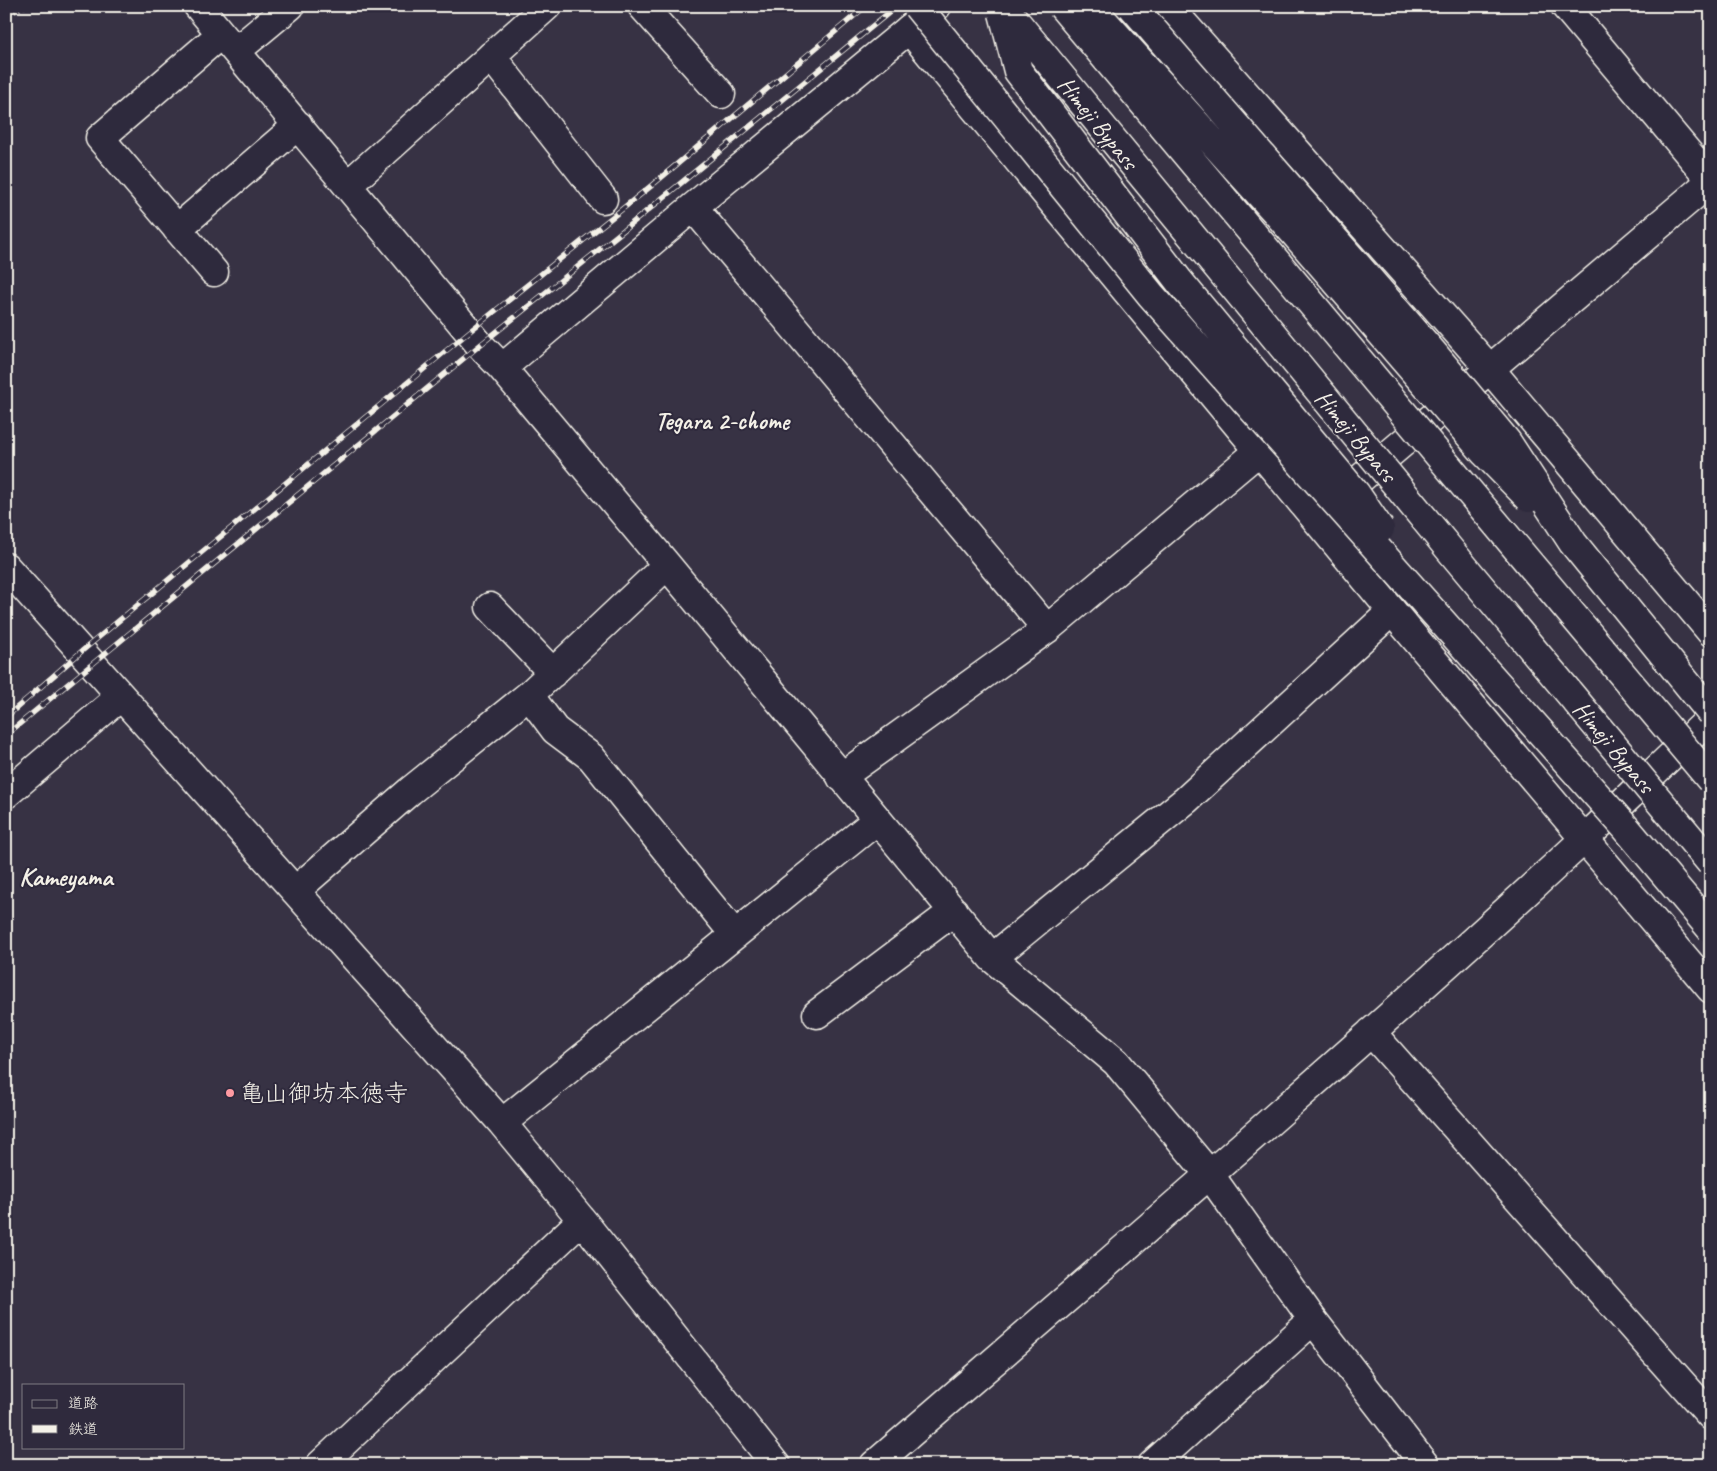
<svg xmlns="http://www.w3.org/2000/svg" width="1717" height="1471" viewBox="0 0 1717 1471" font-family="Caveat,'Klee One',sans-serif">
	<rect width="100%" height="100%" fill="#373244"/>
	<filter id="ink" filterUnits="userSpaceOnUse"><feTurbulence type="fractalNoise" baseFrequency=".02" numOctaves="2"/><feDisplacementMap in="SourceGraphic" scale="10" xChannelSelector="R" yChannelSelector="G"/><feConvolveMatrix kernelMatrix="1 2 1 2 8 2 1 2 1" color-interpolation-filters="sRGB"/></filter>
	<g filter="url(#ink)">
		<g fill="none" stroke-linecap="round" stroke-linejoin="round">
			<g stroke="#f4f1e8" stroke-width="31">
				<path id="minor" d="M198 6 480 345 502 368 667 565 992 958 1116 1062 1210 1175 1313 1320 1425 1465
					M642 6 721 94
					M1565 6 1711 180
					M236 51 290 6
					M491 56 603 199
					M348 185 547 6
					M693 207 1047 629
					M177 229 298 125
					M214 272 100 138 221 34
					M502 368 693 207 937 6
					M1333 502 1711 181
					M6 567 502 1123 582 1220 776 1465
					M490 607 553 673
					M529 695 555 730 591 757 735 935
					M841 777 1047 629 1259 451
					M6 794 121 696
					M295 891 410 791 529 695 667 565
					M992 958 1186 800 1392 611
					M817 1014 954 911
					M1371 1032 1711 1416
					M502 1123 877 820
					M320 1465 582 1220
					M874 1465C1111 1260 1350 1056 1580 843 1624 802 1667 759 1711 718
					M1152 1465 1313 1320"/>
			</g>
			<g stroke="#f4f1e8" stroke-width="31">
				<path id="highway" d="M1168 6 1490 369 1711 632
					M909 29 1392 611 1711 989"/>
			</g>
			<path stroke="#f4f1e8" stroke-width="3" stroke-dasharray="1 4" stroke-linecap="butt" d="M6 17 27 6"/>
			<use href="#minor" stroke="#2f2a3d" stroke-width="28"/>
			<use href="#highway" stroke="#2f2a3d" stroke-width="28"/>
			<g stroke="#f4f1e8" stroke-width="5.5">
				<path id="rail" d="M6 717 82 651 470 331 651 186 866 6
					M6 735 480 345 620 233 897 6"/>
			</g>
			<use href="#rail" stroke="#2f2a3d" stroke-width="4" stroke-dasharray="11" stroke-linecap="butt"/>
			<g stroke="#f4f1e8" stroke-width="31" stroke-linecap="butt">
				<path id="highway-bridge" d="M917 6 1151 295 1626 828 1711 929
					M1003 6 1450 550 1711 863
					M1062 6 1711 780
					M1090 6 1276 212 1485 453 1529 498
					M1132 6 1433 353 1507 442 1573 543 1711 713
					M1003 13 1018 71 1179 281 1356 494 1380 529"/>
			</g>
			<use href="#highway-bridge" stroke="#2f2a3d" stroke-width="28"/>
		</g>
	</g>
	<circle fill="#ff9aa2" stroke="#2f2a3d" stroke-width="2" cx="230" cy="1093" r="5"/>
	<g text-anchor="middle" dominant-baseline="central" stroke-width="4" stroke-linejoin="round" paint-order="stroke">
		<g font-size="24" fill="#f4f1e8" stroke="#2f2a3d">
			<text transform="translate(1098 123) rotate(51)">Himeji Bypass</text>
			<text transform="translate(1356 436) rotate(50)">Himeji Bypass</text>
			<text transform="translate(1614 747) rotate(50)">Himeji Bypass</text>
		</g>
		<g font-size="24" fill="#f4f1e8" stroke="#2f2a3d" text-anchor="start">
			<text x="240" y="1093">亀山御坊本徳寺</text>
		</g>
		<g font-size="25" font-weight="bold" fill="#f4f1e8" stroke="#2f2a3d">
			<text x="722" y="421">Tegara 2-chome</text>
		</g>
		<g font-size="26" font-weight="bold" fill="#f4f1e8" stroke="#2f2a3d">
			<text x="66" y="876">Kameyama</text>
		</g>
	</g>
	<rect width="1717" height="1471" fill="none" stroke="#2f2a3d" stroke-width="25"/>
	<rect x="12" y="12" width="1692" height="1446" fill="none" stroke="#f4f1e8" stroke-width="2" filter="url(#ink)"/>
	<rect x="22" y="1384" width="162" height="65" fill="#2f2a3d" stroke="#7e7a81"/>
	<rect x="32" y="1400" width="25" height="8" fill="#2f2a3d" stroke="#7e7a81"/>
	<text x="68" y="1408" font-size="15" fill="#f4f1e8">道路</text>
	<rect x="32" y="1425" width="25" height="8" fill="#f4f1e8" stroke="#7e7a81"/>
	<text x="68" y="1434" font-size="15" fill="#f4f1e8">鉄道</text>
</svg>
